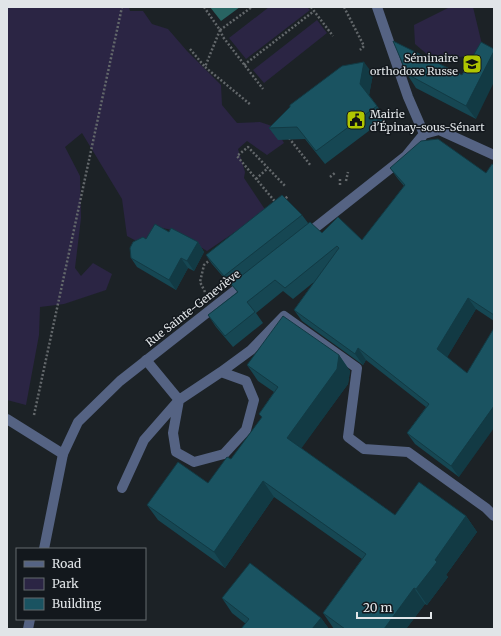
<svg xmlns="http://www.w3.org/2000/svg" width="501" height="636" viewBox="0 0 501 636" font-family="Merriweather,serif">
	<rect width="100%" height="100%" fill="#1c2226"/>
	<path fill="#2b2544" d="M7 7H129L130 11H143L152 24 168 29 187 51 221 85 222 105 237 123 260 122 275 127 284 143 267 155 247 141 238 149 245 172 244 178 266 211 207 251 172 230 158 227 142 244 127 236 122 199 82 133 65 147 80 176 81 218 75 268 81 276 93 263 112 274 106 290 64 304 40 307 39 335 26 405 7 400Z
		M269 7H307L310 10 246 59 229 38Z
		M450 7H473L484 53 435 61 415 44 414 25Z
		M317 20 327 33 264 83 253 70Z"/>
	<path fill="#286462" d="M210 7H240L221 21Z"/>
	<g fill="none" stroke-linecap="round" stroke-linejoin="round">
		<path stroke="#63686b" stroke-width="2.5" stroke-dasharray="2 2" stroke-linecap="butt" d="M204 7 220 30 252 7
			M311 7 333 36
			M344 7 364 46 360 50
			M220 30 205 67 251 105
			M220 30 223 37 263 89
			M190 49 205 67
			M244 65 314 11
			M289 138 311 166
			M330 177 336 172
			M256 179 268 168
			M346 181 348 172
			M340 185V178
			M283 201 288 196
			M277 204 237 156 248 147 286 187
			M205 292 200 282 204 265 212 258
			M34 415 122 7"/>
		<path stroke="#556383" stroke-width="10" d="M146 360 179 400 173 433 176 452 194 462 224 454 246 430 254 400 246 381 221 372
			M7 419 63 454
			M122 488 144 440 179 400 221 372 251 350 284 316 357 368 348 437 364 449 408 452 486 508 494 516"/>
		<path stroke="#556383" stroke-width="10" d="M377 7 408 97 424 134
			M306 235 406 156 424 134 439 130 494 155
			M44 549 63 454 78 422 120 381 246 282
			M28 629 30 619"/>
	</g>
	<path fill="#164753" d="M373 74 369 95 386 118 325 164 305 139 278 140 269 128Z
		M407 74 462 75 476 119 416 88Z
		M494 165V321L476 309 447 357 459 477 415 444 407 433 426 407 366 360 363 365 302 321 294 310 314 282 293 299 283 291 256 313 263 323 233 347 216 327 208 315 237 292 232 285 231 286 212 264 206 255 302 215 308 223 322 233 362 240 404 186 398 179 390 168 486 173Z
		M169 232 198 242 204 252 194 271 188 268 176 290 137 267 131 258 146 239Z
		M339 355 350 371 348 384 301 448 395 515 466 516 477 532 446 575 448 577 427 605 425 604 406 629H334L323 613 362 559 274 497 225 568 158 520 147 505 208 483 231 459 262 418 259 414 274 392 258 381 247 365Z
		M222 598 321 618 329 629H241L246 624 232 613Z"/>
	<path fill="#123a44" d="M494 51V82L476 119 466 106Z
		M364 62 373 74 369 96 360 84Z
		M198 242 204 252 194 271 187 261Z
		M181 258 188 268 176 290 169 280Z
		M468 298 476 309 445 361 437 349Z
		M358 348 366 360 363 365 355 354Z
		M339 355 350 371 348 384 298 453 287 438Z
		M494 406V428L459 477 451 466Z
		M263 481 274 497 225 568 214 552Z
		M466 516 477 532 446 575 448 577 427 605 416 589 435 560Z
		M414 588 425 604 406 629H384Z
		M321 618 329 629H312Z"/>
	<path fill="#1a5361" stroke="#123a44" d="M393 41 462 75 481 42 494 49V51L466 106 407 74Z
		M364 62 360 84 377 106 316 151 297 127 269 128 290 107V105L342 66Z
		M438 139 486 173 492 164 494 165V315L468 298 437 349 467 373 494 328V406L451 466 407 433 429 404 358 348 355 354 294 310 339 248 337 246 285 288 275 280 247 302 255 312 225 336 208 315 238 292 231 284 310 222 322 233 338 217 362 240 405 185 390 168 421 141Z
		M282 195 302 215 224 276 206 255Z
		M155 224 169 232 171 228 198 242 187 261 181 258 169 280 131 258 130 248 133 242 143 237 146 239Z
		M283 316 339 355 337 369 287 438 395 515 419 482 466 516 435 560 437 562 416 589 414 588 384 629H345L323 613 366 554 263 481 214 552 147 505 178 462 208 483 227 457 231 459 262 417 259 414 278 387 247 365Z
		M250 563 321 618 312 629H241L249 619 222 598Z"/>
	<defs>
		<g id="university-square" transform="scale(1)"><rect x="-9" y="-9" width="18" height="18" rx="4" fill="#b0c501" stroke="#13181d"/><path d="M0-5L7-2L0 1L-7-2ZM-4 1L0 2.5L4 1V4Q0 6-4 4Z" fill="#111"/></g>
		<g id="civic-square" transform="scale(1)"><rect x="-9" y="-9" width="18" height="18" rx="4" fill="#b0c501" stroke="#13181d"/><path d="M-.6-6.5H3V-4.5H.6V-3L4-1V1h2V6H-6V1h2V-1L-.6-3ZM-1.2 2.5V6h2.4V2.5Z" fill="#111"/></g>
	</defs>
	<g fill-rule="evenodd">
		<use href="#university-square" x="472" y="64"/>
		<use href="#civic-square" x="356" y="120"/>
	</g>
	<g text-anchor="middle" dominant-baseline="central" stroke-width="3" stroke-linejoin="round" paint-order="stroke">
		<g font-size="11" fill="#e1e5e8" stroke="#13181d" text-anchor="end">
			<text x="458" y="58">Séminaire<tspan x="458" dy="13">orthodoxe Russe</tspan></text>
			<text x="370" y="114" text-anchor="start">Mairie<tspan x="370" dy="13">d'Épinay-sous-Sénart</tspan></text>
		</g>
		<g font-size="11" fill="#e1e5e8" stroke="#13181d">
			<text transform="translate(193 308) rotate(-38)">Rue Sainte-Geneviève</text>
		</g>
	</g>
	<rect width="501" height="636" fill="none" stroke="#e1e5e8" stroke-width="16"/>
	<rect x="16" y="548" width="130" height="72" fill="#13181d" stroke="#656a6e"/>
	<rect x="24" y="561" width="20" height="6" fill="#556383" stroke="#656a6e"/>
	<text x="52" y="568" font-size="12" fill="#e1e5e8">Road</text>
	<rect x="24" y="578" width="20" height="12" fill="#2b2544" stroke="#656a6e"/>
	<text x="52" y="588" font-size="12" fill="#e1e5e8">Park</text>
	<rect x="24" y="598" width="20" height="12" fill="#1a5361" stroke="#656a6e"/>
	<text x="52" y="608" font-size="12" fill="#e1e5e8">Building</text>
	<path d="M357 612v6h74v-6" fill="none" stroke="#e1e5e8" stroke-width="2"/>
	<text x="363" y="612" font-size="12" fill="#e1e5e8" stroke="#13181d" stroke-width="3" paint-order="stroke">20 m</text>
</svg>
